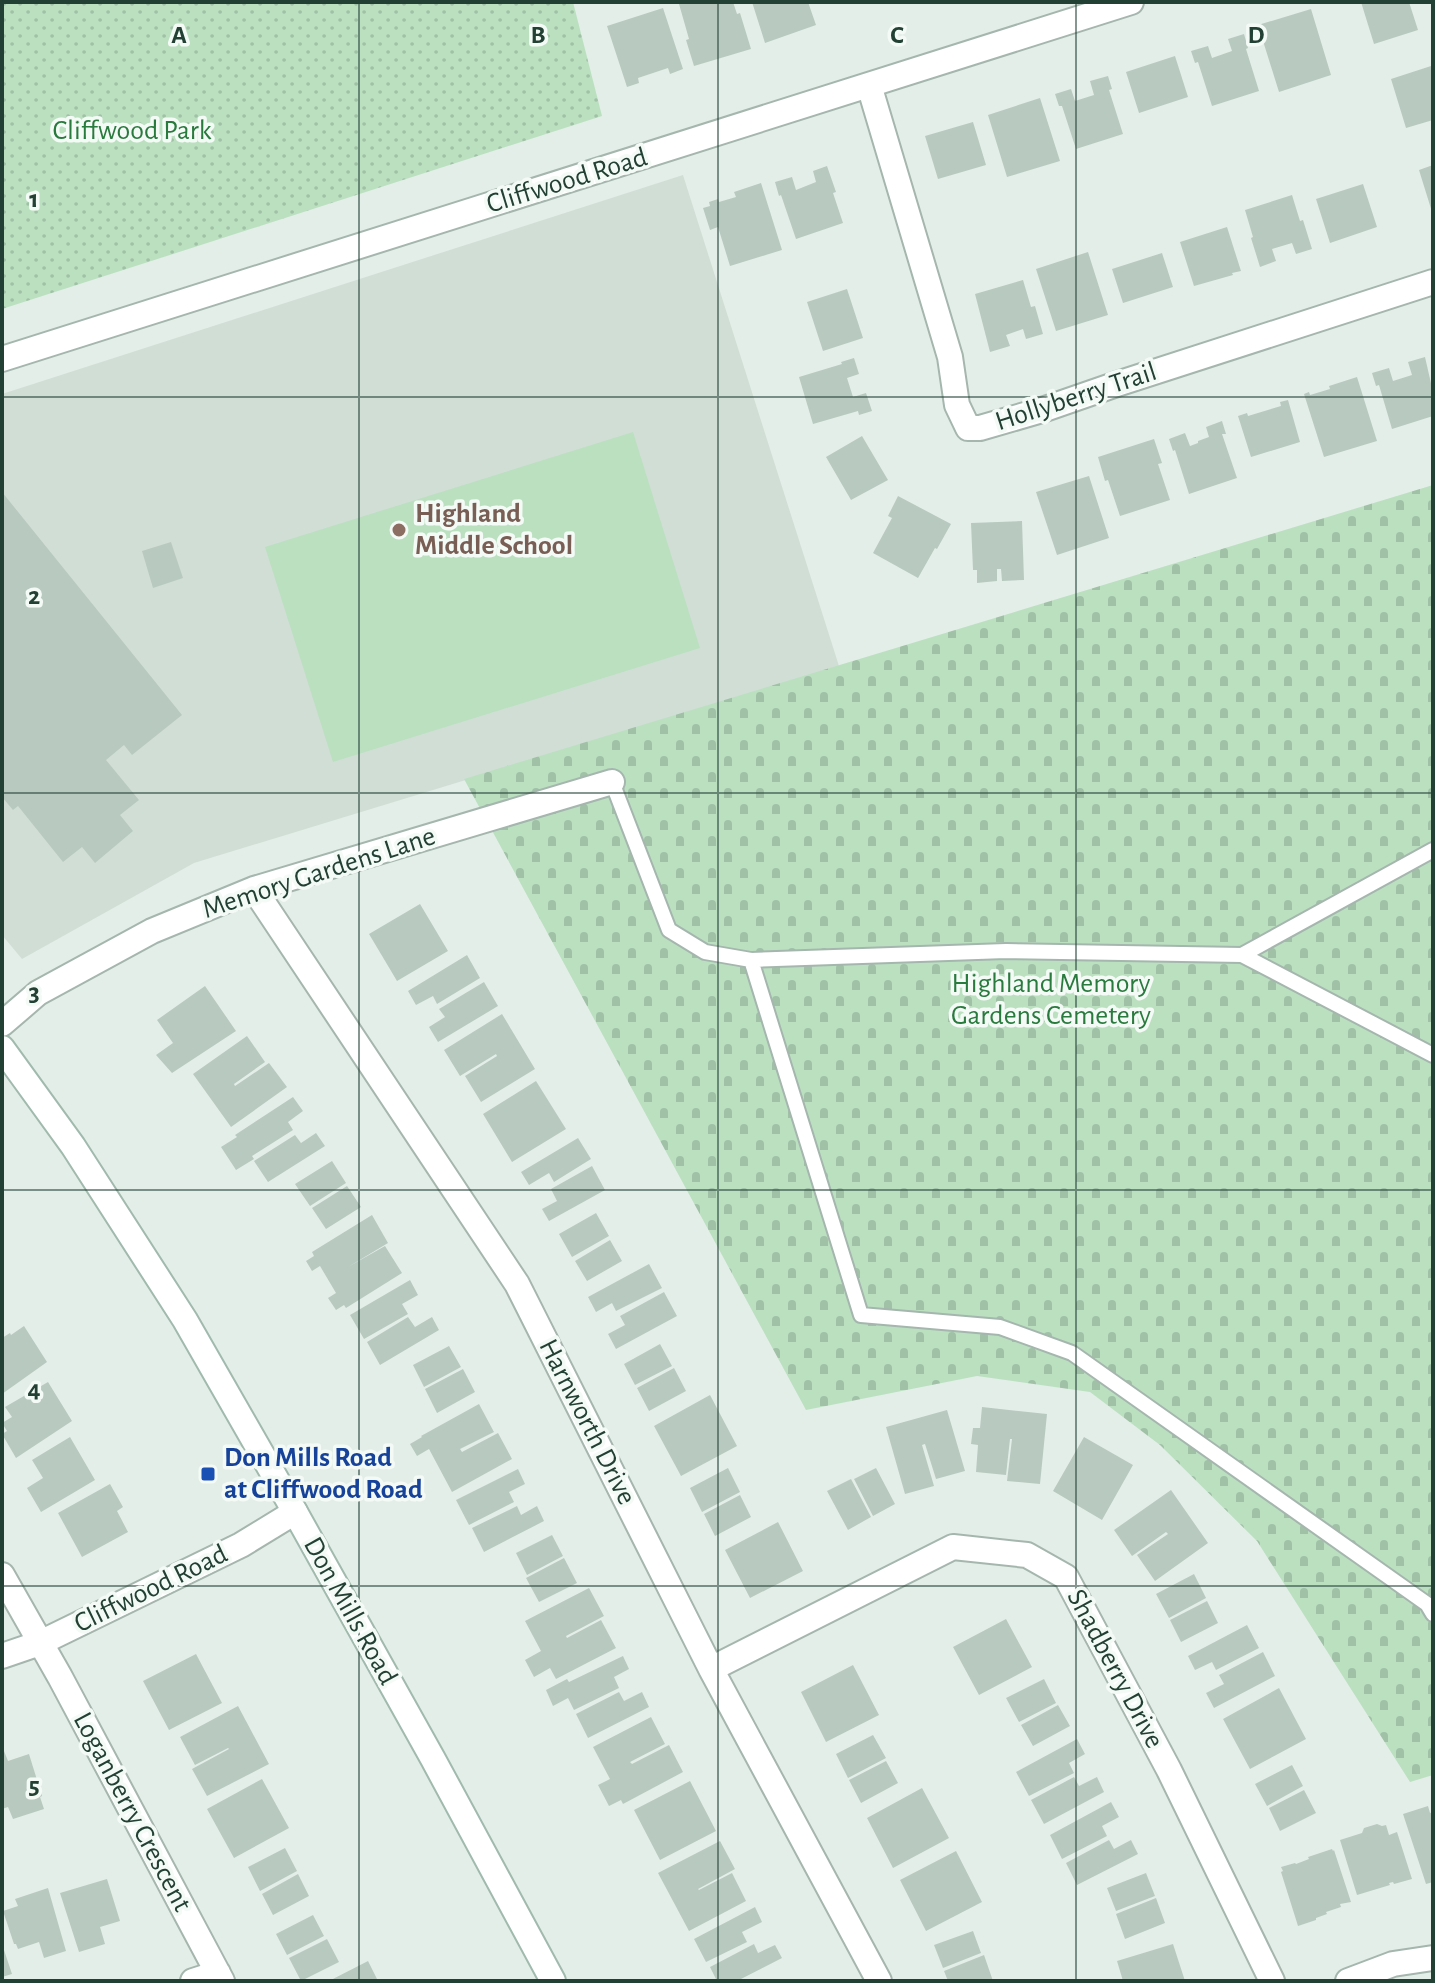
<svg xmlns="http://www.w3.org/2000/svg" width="1435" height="1983" viewBox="0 0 1435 1983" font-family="'Alegreya Sans',sans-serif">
	<defs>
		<pattern id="cemetery-stones" width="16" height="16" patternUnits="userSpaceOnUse" patternTransform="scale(2)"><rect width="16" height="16" fill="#bbe0c0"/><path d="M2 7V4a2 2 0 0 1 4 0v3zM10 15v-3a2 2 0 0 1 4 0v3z" fill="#a0c1a6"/></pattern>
		<pattern id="park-dots" width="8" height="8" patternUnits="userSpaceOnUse" patternTransform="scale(2)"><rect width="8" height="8" fill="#bbe0c0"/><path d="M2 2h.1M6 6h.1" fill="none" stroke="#a0c1a6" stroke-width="1.8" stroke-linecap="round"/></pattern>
	</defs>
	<rect width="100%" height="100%" fill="#e3eee8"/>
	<path fill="#d1ded6" d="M683 175 839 666 194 863 22 959 2 935V394Z"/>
	<path fill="#bbe0c0" d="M633 432 700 648 333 762 265 547Z"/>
	<path fill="url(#cemetery-stones)" d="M1433 485V1775L1410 1782 1257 1541 1160 1445 1090 1392 977 1376 806 1410 464 779Z"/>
	<path fill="url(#park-dots)" d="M2 2H573L602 116 2 309Z"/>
	<path fill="#b8c9c0" d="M687 2H733L737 14 740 13 751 49 694 66 686 40 689 39 679 4Z
		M752 2H808L816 25 765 43Z
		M1361 2H1409L1418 30 1374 44Z
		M663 8 683 69 670 74 668 68 638 78 639 83 627 87 607 26Z
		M1311 9 1331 75 1279 92 1258 25Z
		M1244 34 1248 48 1246 49 1259 91 1212 106 1198 62 1195 63 1191 51 1208 46 1212 58 1232 51 1228 39Z
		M1175 56 1188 97 1139 113 1126 72Z
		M1431 66 1433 72V120L1406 128 1391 79Z
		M1108 76 1112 89 1109 90 1123 134 1076 149 1062 106H1059L1055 94 1071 89 1075 101 1094 95 1090 81Z
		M1040 98 1060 161 1007 177 988 115Z
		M973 122 986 165 938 179 925 136Z
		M1433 165V212H1432L1419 170Z
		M827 166 836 192 833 193 843 223 796 239 781 195 779 196 775 182 792 177 796 190 816 182 813 171Z
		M761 183 782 250 730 266 718 227 710 230 703 208 710 206 709 202 718 199 719 202 736 197 734 192Z
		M1363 184 1377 227 1330 243 1316 199Z
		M1292 195 1300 221 1303 220 1312 249 1296 254 1292 243 1272 249 1276 261 1260 267 1251 238 1253 237 1245 210Z
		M1227 227 1241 271 1232 273 1233 275 1194 286 1180 242Z
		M1088 252 1108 315 1056 331 1036 269Z
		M1162 253 1173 287 1123 303 1112 269Z
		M1023 280 1031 307 1035 306 1043 334 1026 339 1023 329 1006 335 1010 346 990 352 975 294Z
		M847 289 863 338 823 351 807 302Z
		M1425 357 1433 392V416L1392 429 1379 385 1376 386 1372 373 1389 368 1393 381 1412 375 1408 362Z
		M854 358 859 374 847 378 853 397 866 393 872 411 859 415 858 411 813 424 799 377 842 364 841 362Z
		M1357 377 1377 441 1324 457 1304 394 1309 392 1310 395 1330 389 1329 386Z
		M1288 400 1300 442 1251 457 1238 416 1247 413 1248 416 1281 406 1280 402Z
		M1222 421 1226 434H1222L1237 478 1189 494 1175 450 1173 451 1169 439 1185 433 1190 446 1198 443V441L1209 437 1206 427Z
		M862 436 888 480 851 500 826 457Z
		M1154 439 1162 463 1158 464 1170 500 1120 516 1108 480 1105 481 1098 457Z
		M1089 476 1109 538 1057 555 1036 492Z
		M2 492 182 715 132 755 124 745 106 760 139 800 120 815 133 831 95 863 82 847 63 862 18 806 13 810 2 797Z
		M898 496 951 524 937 549 935 548 918 578 873 553 892 518 888 516Z
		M1022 521 1024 580 1002 581 1001 569H997V581L977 583V570H973L971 523Z
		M171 542 183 578 153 588 142 551Z
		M420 904 448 951 397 981 369 934Z
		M467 955 480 978 437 1004 433 996 416 1005 408 991Z
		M484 982 498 1006 438 1042 429 1027 445 1017 439 1009Z
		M205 986 236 1031 172 1073 156 1055 173 1043 157 1020Z
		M502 1014 535 1069 481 1102 465 1076 497 1056 496 1054 460 1076 444 1050Z
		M247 1036 265 1062 234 1084 235 1086 269 1063 287 1087 231 1127 193 1074Z
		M536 1081 566 1129 512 1162 483 1114Z
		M293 1097 303 1111 288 1122 293 1130 252 1156 254 1159 236 1170 221 1147 237 1137 235 1135Z
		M316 1133 325 1146 268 1182 254 1161 295 1135 301 1143Z
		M578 1138 591 1159 554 1182 549 1173 529 1185 521 1172Z
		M332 1161 346 1183 310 1206 295 1184Z
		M592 1166 605 1190 549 1221 542 1209 557 1201 551 1189Z
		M347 1186 361 1207 326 1229 312 1208Z
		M596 1213 609 1236 572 1257 559 1234Z
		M372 1215 388 1243 348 1267 385 1246 402 1273 346 1308 344 1305 336 1310 328 1298 336 1293 320 1266 312 1271 306 1261 314 1256 312 1252Z
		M610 1240 622 1261 587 1281 575 1261Z
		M649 1264 662 1288 616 1311 612 1303 596 1312 588 1297Z
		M410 1280 418 1295 402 1304 408 1314 364 1339 350 1315Z
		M664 1292 677 1316 616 1349 608 1334 625 1325 620 1316Z
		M408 1317 415 1327 432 1317 439 1330 380 1365 367 1342Z
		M24 1326 47 1362 2 1394V1338L10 1333 11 1335Z
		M660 1344 672 1366 635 1385 624 1364Z
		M449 1346 461 1367 424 1387 413 1365Z
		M674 1368 686 1391 649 1411 637 1388Z
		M463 1369 475 1392 437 1413 425 1389Z
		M48 1382 72 1421 16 1458 2 1434 7 1431 2 1423 12 1417 5 1407Z
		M710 1395 737 1446 681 1476 654 1426Z
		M479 1404 494 1432 460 1449 462 1452 498 1433 512 1459 452 1492 429 1449 417 1456 410 1444 422 1437 421 1436Z
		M982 1407 1047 1414 1040 1484 1007 1481 1012 1439H1010L1006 1475 976 1472 978 1445 971 1444 973 1428H980Z
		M947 1410 965 1471 936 1479 925 1444 922 1445 934 1486 905 1494 886 1427Z
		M70 1437 95 1480 41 1512 27 1488 43 1478 32 1460Z
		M1084 1437 1133 1465 1102 1520 1053 1491Z
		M728 1468 740 1492 702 1512 690 1488Z
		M876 1468 895 1504 873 1516 854 1479Z
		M518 1469 525 1484 509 1492 514 1502 469 1525 456 1500Z
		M851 1479 871 1517 848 1530 827 1491Z
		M110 1484 123 1507 117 1511 128 1532 82 1557 58 1513Z
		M1171 1490 1208 1543 1155 1581 1137 1555 1168 1534 1166 1532 1132 1556 1114 1530Z
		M740 1495 751 1517 715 1536 704 1514Z
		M517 1506 521 1515 537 1506 544 1521 484 1552 472 1528Z
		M778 1522 803 1571 750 1598 725 1550Z
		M552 1535 563 1556 527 1575 516 1553Z
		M564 1558 577 1583 539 1602 526 1578Z
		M1194 1574 1206 1598 1169 1618 1156 1594Z
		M589 1588 604 1616 566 1636 567 1638 601 1620 616 1648 556 1679 550 1668 534 1677 525 1660 541 1651 525 1621Z
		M1207 1601 1218 1623 1181 1642 1170 1620Z
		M1006 1619 1032 1667 979 1695 953 1647Z
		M1247 1625 1259 1648 1216 1670 1212 1662 1195 1670 1188 1656Z
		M1263 1652 1275 1676 1214 1708 1206 1693 1224 1684 1219 1675Z
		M196 1654 222 1703 169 1730 143 1681Z
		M623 1656 629 1669 614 1677 619 1688 574 1710 568 1698 553 1706 546 1690 567 1679 569 1682Z
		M853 1665 879 1715 826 1742 801 1692Z
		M1044 1679 1056 1703 1019 1722 1006 1698Z
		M1279 1688 1306 1739 1250 1769 1223 1719Z
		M619 1692 624 1701 642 1692 649 1707 588 1738 576 1714Z
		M1058 1705 1070 1726 1033 1746 1021 1725Z
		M238 1706 269 1764 207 1796 192 1769 229 1749 228 1748 195 1765 180 1737Z
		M651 1717 665 1744 630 1762 632 1764 669 1745 683 1772 623 1804 621 1800 609 1806 598 1785 610 1779 593 1747Z
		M873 1735 886 1758 848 1778 836 1754Z
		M1077 1739 1085 1754 1069 1763 1074 1773 1029 1796 1016 1772Z
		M2 1746 8 1761 29 1754 42 1796 40 1797 44 1809 13 1819 8 1807 2 1809Z
		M886 1761 898 1783 861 1803 849 1780Z
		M1292 1765 1303 1786 1267 1806 1255 1784Z
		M1074 1777 1079 1786 1097 1777 1104 1792 1044 1824 1031 1800Z
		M262 1779 289 1828 234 1858 207 1809Z
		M690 1781 716 1831 660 1860 634 1810Z
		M922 1788 949 1838 893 1868 867 1818Z
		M1304 1790 1316 1813 1280 1831 1269 1808Z
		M1111 1802 1119 1817 1102 1826 1107 1836 1062 1859 1050 1835Z
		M1428 1806 1430 1813 1433 1812V1882L1426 1884 1403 1814Z
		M1377 1824 1382 1826 1386 1825 1389 1835 1397 1832 1412 1879 1394 1884 1393 1882 1389 1883 1390 1885 1357 1895 1340 1840 1362 1833 1364 1828Z
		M1109 1840 1114 1849 1131 1840 1138 1854 1077 1885 1066 1863Z
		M720 1841 735 1869 698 1889 699 1890 732 1873 746 1901 689 1931 658 1873Z
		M285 1848 297 1871 260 1891 248 1867Z
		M1332 1849 1333 1851 1334 1850 1351 1902 1340 1904 1341 1907 1326 1912 1327 1914 1316 1918V1920L1298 1926 1281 1872 1283 1871 1281 1867 1295 1863 1296 1864 1309 1859 1308 1857Z
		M956 1851 982 1902 926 1931 900 1880Z
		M1146 1873 1155 1896 1116 1911 1107 1888Z
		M298 1874 309 1896 273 1915 262 1894Z
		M107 1879 120 1921 100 1927 105 1944 79 1952 60 1893Z
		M48 1888 66 1951 44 1958 39 1942 18 1949 16 1944H14L3 1911 18 1906 15 1899Z
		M1156 1898 1165 1923 1125 1939 1116 1914Z
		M755 1907 762 1922 742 1932 747 1942 706 1962 694 1939Z
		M313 1915 324 1936 287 1955 276 1934Z
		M973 1931 981 1953 943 1968 934 1945Z
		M327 1939 339 1962 301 1981 289 1958Z
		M2 1944 12 1974 2 1977Z
		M754 1944 758 1953 775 1945 782 1958 737 1981H717L710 1967Z
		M1173 1944 1185 1981H1123L1117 1961Z
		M984 1955 993 1981H948L944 1971Z
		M368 1961 378 1981H329Z"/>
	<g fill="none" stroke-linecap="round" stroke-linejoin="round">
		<g stroke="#a5b6ae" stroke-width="18">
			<path id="service" d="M612 782 669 930 705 952 751 960 1006 951 1242 955 1433 1055
				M1242 955 1433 850
				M751 960 861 1315 1000 1327 1072 1353 1427 1604 1433 1614"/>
		</g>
		<g stroke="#a5b6ae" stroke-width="28">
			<path id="minor" d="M869 85 950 357 957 405 968 428H980L1042 410 1117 384 1433 282
				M2 359 1131 2
				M254 889 517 1284 711 1669 879 1981
				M2 1024 38 993 152 931 254 889 612 782
				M2 1575 60 1677 222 1981
				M2 1656 40 1643 241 1545 295 1512
				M711 1669 953 1547 1027 1555 1066 1577 1169 1770 1272 1981
				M193 1981 218 1973
				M1348 1981 1393 1964 1433 1958"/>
		</g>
		<g stroke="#a1baae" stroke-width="28">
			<path id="secondary" d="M2 1048 73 1146 185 1320 295 1512 433 1759 553 1981"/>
		</g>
		<use href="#service" stroke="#fff" stroke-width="14"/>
		<use href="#minor" stroke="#fff" stroke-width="24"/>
		<use href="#secondary" stroke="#fff" stroke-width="24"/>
	</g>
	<path fill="none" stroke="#224034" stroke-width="2" stroke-opacity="0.55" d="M359 2V1981M718 2V1981M1076 2V1981M2 397H1433M2 793H1433M2 1190H1433M2 1586H1433"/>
	<circle fill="#8d6e63" stroke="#f4faf6" stroke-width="3" cx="399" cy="530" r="8"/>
	<rect fill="#1a4fb4" stroke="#f4faf6" stroke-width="3" x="200" y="1466" width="16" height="16" rx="4"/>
	<g text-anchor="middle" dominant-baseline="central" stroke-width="7" stroke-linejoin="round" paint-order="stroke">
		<g font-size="28" fill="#297a3d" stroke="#f4faf6">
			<text x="132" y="131">Cliffwood Park</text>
			<text x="1051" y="984">Highland Memory<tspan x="1051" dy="32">Gardens Cemetery</tspan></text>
		</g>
		<g font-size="28" fill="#224034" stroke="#f4faf6">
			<text transform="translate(567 181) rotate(-17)">Cliffwood Road</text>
			<text transform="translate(1076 397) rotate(-18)">Hollyberry Trail</text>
			<text transform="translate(319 873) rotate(-18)">Memory Gardens Lane</text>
			<text transform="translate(587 1422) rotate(63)">Harnworth Drive</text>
			<text transform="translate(151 1589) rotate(-26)">Cliffwood Road</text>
			<text transform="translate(350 1611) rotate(61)">Don Mills Road</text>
			<text transform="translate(1115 1669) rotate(62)">Shadberry Drive</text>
			<text transform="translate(132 1812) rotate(62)">Loganberry Crescent</text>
		</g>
		<g font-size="28" font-weight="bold" fill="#785e54" stroke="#f4faf6" text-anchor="start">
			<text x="415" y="514">Highland<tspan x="415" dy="32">Middle School</tspan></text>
		</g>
		<g font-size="28" font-weight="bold" fill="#164399" stroke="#f4faf6" text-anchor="start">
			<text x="224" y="1458">Don Mills Road<tspan x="224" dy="32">at Cliffwood Road</tspan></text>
		</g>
	</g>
	<g font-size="26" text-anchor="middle" font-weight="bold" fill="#224034" stroke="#f4faf6" stroke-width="7" stroke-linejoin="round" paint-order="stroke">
		<text x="179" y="43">A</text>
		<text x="538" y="43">B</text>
		<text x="897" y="43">C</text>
		<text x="1256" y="43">D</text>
		<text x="34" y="207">1</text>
		<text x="34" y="604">2</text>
		<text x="34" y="1001">3</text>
		<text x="34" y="1397">4</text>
		<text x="34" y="1794">5</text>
	</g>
	<rect width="1435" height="1983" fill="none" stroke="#224034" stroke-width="8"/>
</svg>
